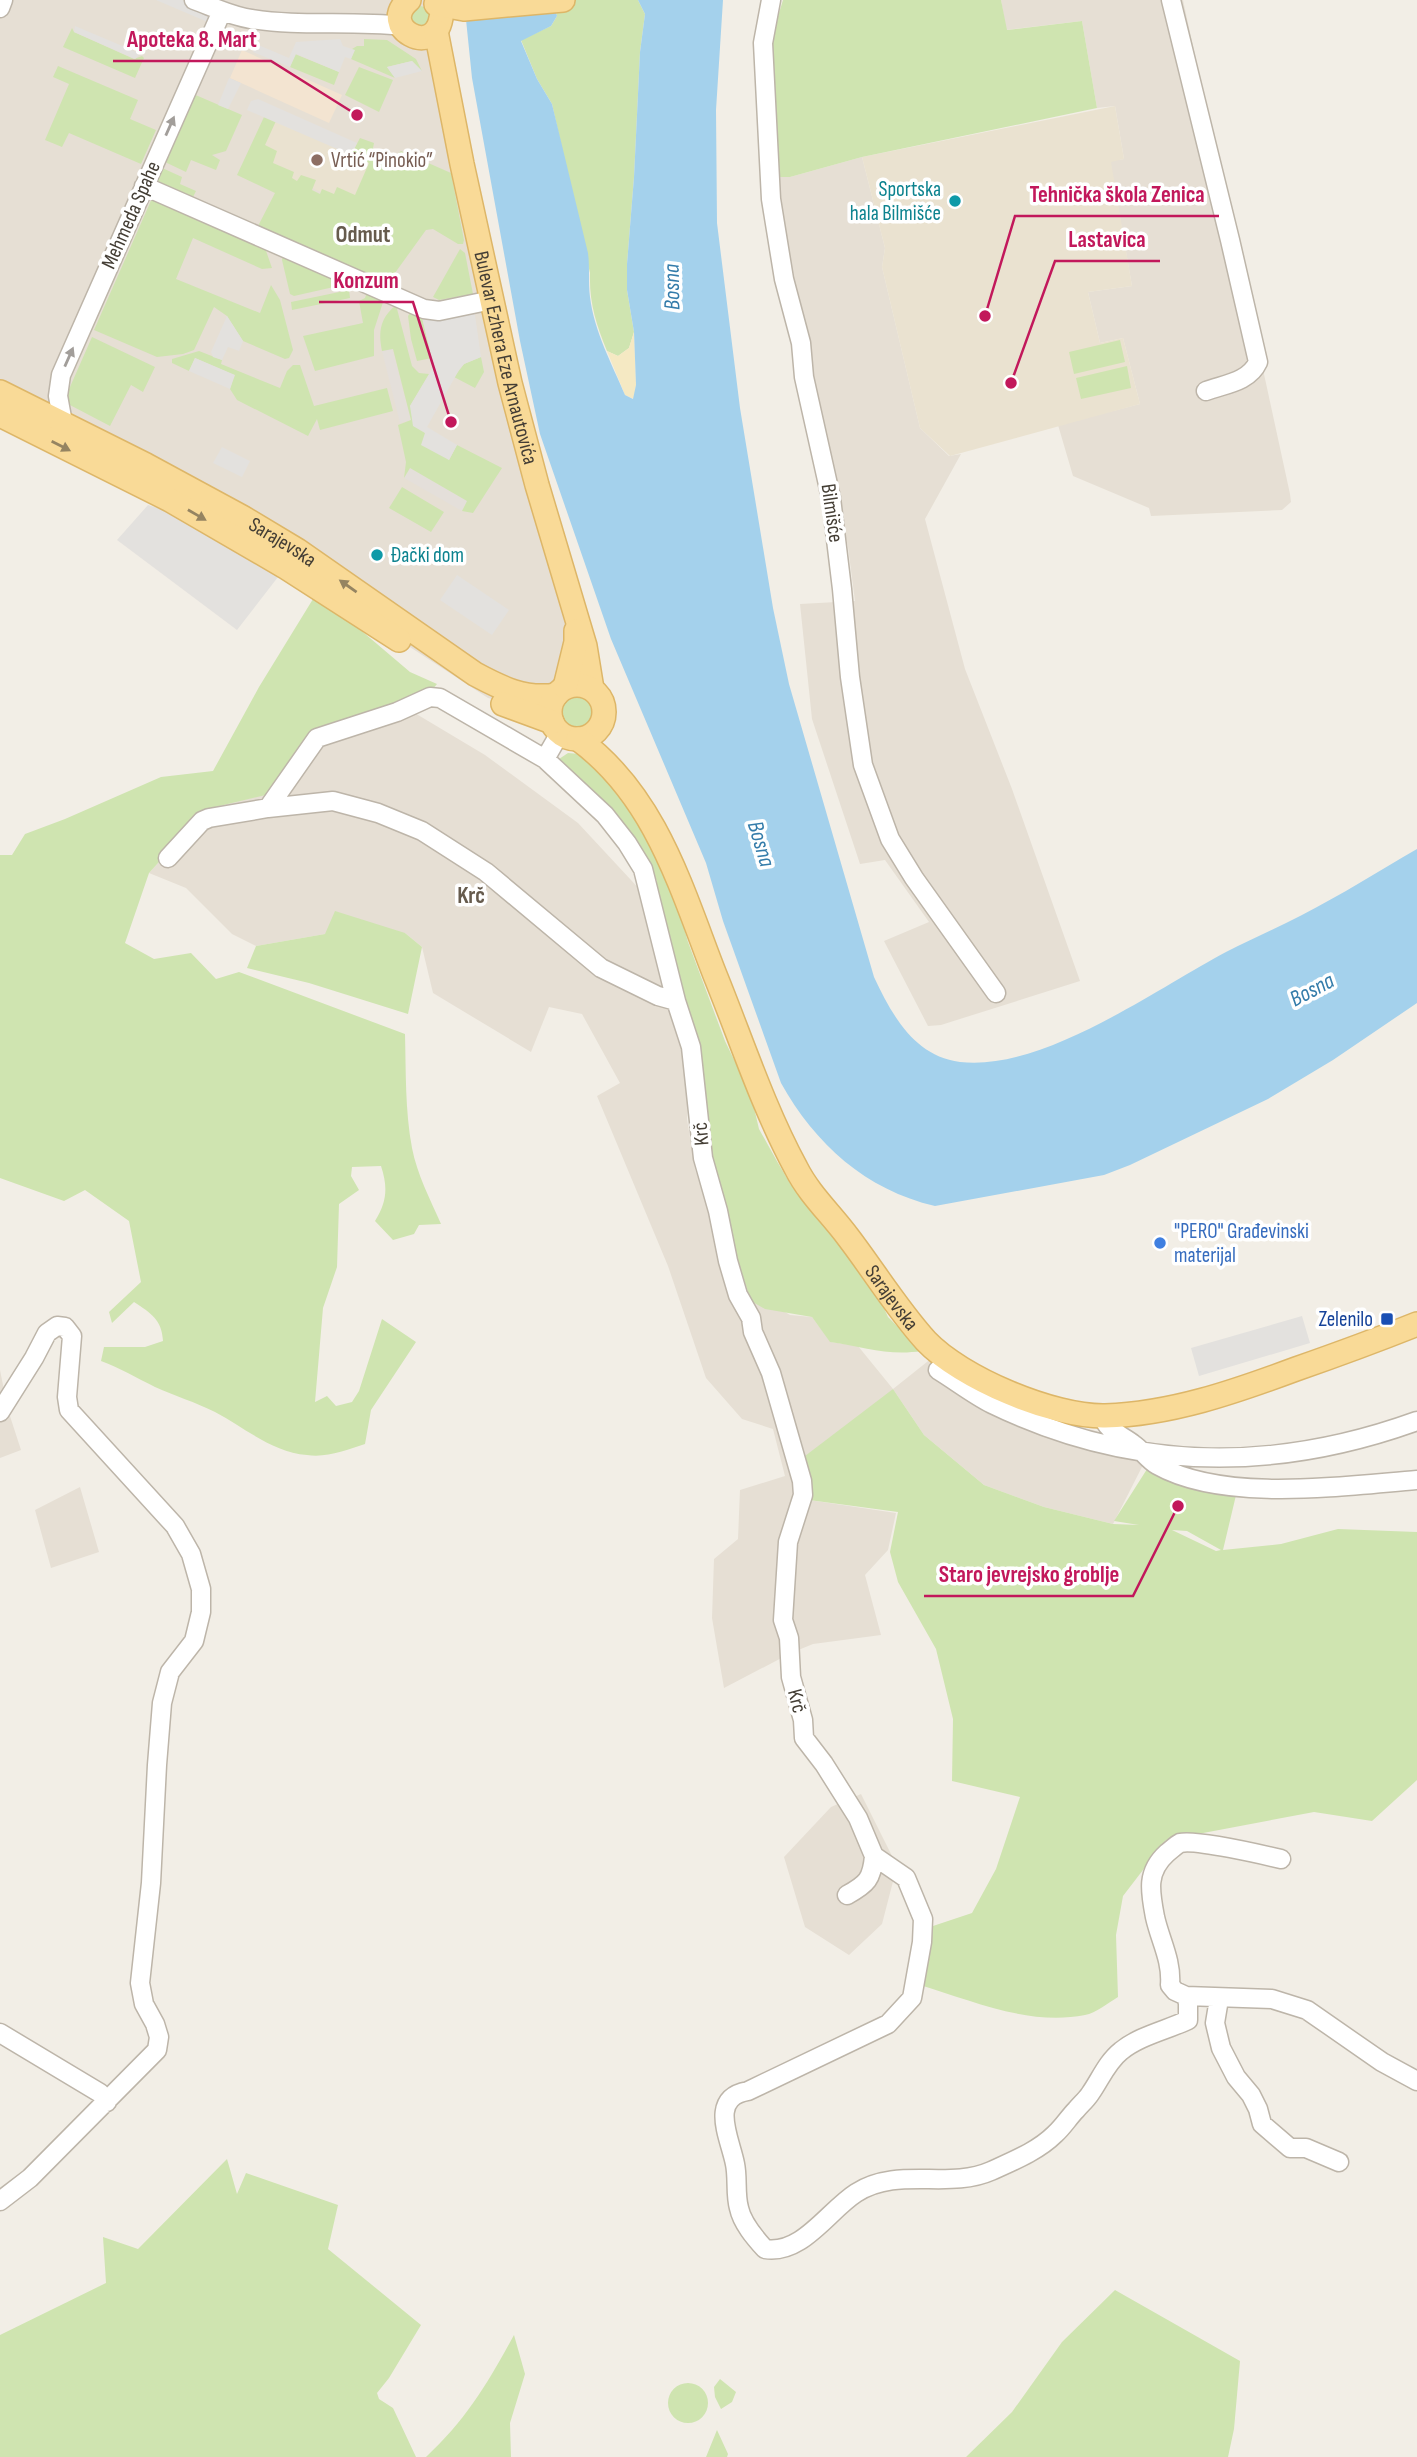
<svg xmlns="http://www.w3.org/2000/svg" width="1417" height="2457" viewBox="0 0 1417 2457" font-family="'Sofia Sans Condensed',sans-serif">
	<rect width="100%" height="100%" fill="#f2eee6"/>
	<path fill="#e6dfd4" d="M0 0H432L522 427 581 685H577L552 701 550 714 488 698 390 634 0 415Z
		M1001 0H1183L1290 494 1291 502 1282 510 1151 516 1149 508 1073 476 1058 425 1140 404 1123 338 1100 343 1088 292 1132 286 1110 161 1124 159 1115 106 1097 108 1082 21 1006 30Z
		M862 157 885 248 882 267 920 428 949 456 961 454 925 519 965 669 1012 789 1080 981 941 1025 928 1026 884 941 929 922 885 860 860 864 812 719 800 604 855 601 848 547 810 372 777 193 780 177H790Z
		M403 706 485 755 578 823 644 894 691 1047 687 1119 695 1169 733 1281 790 1315 812 1317 831 1342 858 1346 893 1389 937 1354 1042 1416 1103 1433 1146 1459 1113 1524 1044 1507 984 1485 924 1435 893 1389 809 1500 896 1513 888 1550 865 1575 881 1635 813 1644 791 1653 724 1688 712 1618 714 1559 738 1539 740 1490 785 1476 773 1429 742 1419 706 1378 668 1266 597 1096 620 1083 582 1014 549 1007 531 1052 433 993 422 947 405 933 325 934 256 946 232 934 186 888 149 873 207 809 270 793 315 736Z
		M0 1370 8 1410 21 1450 0 1458Z
		M80 1487 99 1552 51 1568 35 1510Z
		M861 1794 897 1866 882 1924 849 1955 805 1927 784 1857 831 1807Z"/>
	<path fill="#f3e4d1" d="M242 50 342 95 329 123 230 78Z"/>
	<path fill="#e4dfda" d="M392 348 411 420 400 423 382 351Z
		M410 468 468 501 462 511 404 478Z"/>
	<path fill="#eae2d0" d="M1115 106 1124 159 1111 162 1132 286 1088 292 1100 343 1123 338 1140 404 950 456 920 428 882 267 885 248 862 157Z
		M275 117 377 157 355 207 258 164Z"/>
	<path fill="#cfe4b0" fill-rule="evenodd" d="M553 0H638L645 14 640 52 634 177 627 264V290L634 332 629 348 618 356 607 351C596 324 589 302 590 273L552 104 537 79 521 40 551 26 557 16Z
		M783 0H1001L1007 30 1082 21 1097 108 862 157 790 177H780L768 49Z
		M410 16a10 10 0 1 1 20 0a10 10 0 1 1-20 0Z
		M72 28 74 32 134 59 142 56 144 58 135 78 63 47Z
		M364 39 387 40 416 59 422 71 412 61 387 67 395 78 351 59 354 51 352 49 357 46H364Z
		M295 54 339 72 334 85 290 67Z
		M58 66 138 100 130 119 156 130 141 164 69 133 62 147 45 140 69 84 53 77Z
		M359 67 393 80 379 112 345 95Z
		M191 93 242 115 226 151 212 155 220 160 216 170 191 160 186 172 167 163 163 158Z
		M264 117 276 121 265 145 277 151 273 163 294 172 292 178 297 181 301 175 316 180 312 190 320 194 322 189 334 194 337 187 355 195 369 163 351 155 360 138 374 143 373 148 389 158 393 166 392 159 401 151 451 173 464 240 463 244H458L433 229 426 230 387 284 257 228 275 193 237 175Z
		M160 167 182 177 180 184 196 191 193 197 157 182 155 177Z
		M153 196 264 245 272 268 262 269 193 238 176 279 260 313 271 285 280 300 293 350 289 358 285 359 243 341 227 316 214 307 194 350 183 354 157 357 94 330Z
		M460 249 465 253 473 294 439 300 433 297Z
		M283 255 347 284 294 296 290 294 282 260Z
		M349 290 350 298 292 310 291 302Z
		M367 292 385 296 374 330V356L315 371 303 336 363 323 359 301 365 298Z
		M396 305 412 366 419 373 429 374 410 406 425 433 449 460 457 445 502 468 473 513 462 511 467 501 410 468 404 478 406 462 398 425 411 420 393 349 382 351C378 332 380 318 396 305Z
		M412 310 435 312 422 318 432 358 417 361 411 339 408 316Z
		M92 337 155 367 143 392 131 385 110 426 68 404 66 396Z
		M1120 340 1125 362 1074 374 1069 352Z
		M199 351 222 360 221 364 280 388 287 371 293 365H300L314 406 387 388 393 411 320 430 317 419 308 436 237 400 230 389 234 375 195 358 189 371 172 363V359Z
		M481 357 484 372 475 388 454 377 464 364Z
		M1127 366 1131 388 1081 399 1076 378Z
		M402 487 444 512 431 532 389 508Z
		M313 599 357 627 410 672 437 684 431 691 315 736 270 794 207 809 149 873 125 943 154 959 191 953 216 979 239 972 405 1034C406 1072 405 1110 412 1148 417 1174 430 1199 441 1224L419 1225 414 1234 393 1240 375 1221C387 1202 388 1187 381 1166L352 1167 351 1176 359 1190 339 1204 337 1267 323 1308 315 1402 327 1396 336 1406 352 1402 359 1391 382 1319 416 1342 371 1410 365 1444C346 1450 327 1458 307 1455 272 1452 245 1428 215 1412 195 1402 175 1396 155 1387 137 1378 120 1368 101 1361L104 1347H145L163 1341C162 1320 151 1313 134 1302L112 1323 109 1312 141 1282 129 1221 85 1190 64 1201 0 1178V855H12L25 834 65 819 161 777 213 771 259 687Z
		M558 712a19 19 0 1 1 38 0a19 19 0 1 1-38 0Z
		M568 753 580 754 599 763 634 813 672 887 688 942 725 1041 751 1095 759 1129 778 1163 791 1185 872 1282 888 1317 922 1351C888 1356 864 1347 830 1342L812 1317 765 1309 751 1301 722 1213 655 894 657 881 637 846 556 761Z
		M335 911 405 933 422 947 408 1014 309 983 247 968 256 946 325 934Z
		M893 1389 924 1435 984 1485 1044 1507 1113 1524 1139 1525 1114 1521 1149 1466 1237 1491 1223 1550 1281 1544 1338 1529 1417 1532V1780L1372 1821 1314 1812 1166 1840 1123 1896 1116 1935 1118 1997C1108 2003 1096 2013 1085 2015 1029 2026 973 2001 920 1985L930 1927 972 1913 996 1869 1020 1797 952 1781 953 1719 936 1649 898 1582 890 1552 898 1512 809 1500 805 1456ZM1172 1530 1187 1531 1221 1550 1216 1551Z
		M227 2159 237 2194 246 2173 338 2205 328 2249 421 2325 389 2378 377 2393 379 2399 393 2408 416 2457H0V2335L106 2283 103 2237 138 2249Z
		M1115 2290 1240 2361 1234 2429 1228 2457H966L1012 2412 1062 2342Z
		M514 2335 525 2374 510 2423 511 2457H426C466 2420 488 2383 514 2335Z
		M720 2379 736 2392 732 2402 721 2409 715 2397 714 2387Z
		M668 2403a20 20 0 1 1 40 0a20 20 0 1 1-40 0Z
		M717 2430 728 2454 727 2457H706Z"/>
	<path fill="#f5e9c3" d="M634 332 636 385 634 399 625 395 607 351 618 356 629 348Z"/>
	<path fill="#e3e1de" d="M156 0H182L215 13 210 23Z
		M75 26 139 53 138 56 135 59 74 32Z
		M340 39 343 46 355 50 351 59 345 57 339 72 296 54 290 67 253 52 256 44 289 58 296 42Z
		M412 61 422 71 395 78 387 67Z
		M229 78 241 83 228 109 218 105Z
		M258 99 357 143 351 155 247 110 251 101Z
		M474 308 481 357 464 364 459 370 427 427 457 445 449 460 421 445 425 433 413 426 410 406 431 371 433 364 422 317Z
		M227 316 243 341 239 351 228 347 222 360 213 357 211 352Z
		M195 358 235 375 230 389 189 371Z
		M222 447 250 461 242 477 213 463Z
		M148 505 164 510 278 577 237 630 117 540Z
		M457 575 509 610 492 635 440 600Z
		M1302 1316 1310 1343 1199 1376 1191 1348Z"/>
	<path fill="#a4d1ec" d="M464 0H553L557 16 551 26 521 41 537 79 552 104 588 253C590 268 588 282 590 297 594 331 612 364 625 395L633 399 636 385 634 332 627 290V264L634 177 640 52 645 14 638 0H723L716 110 717 223 740 408 773 608 789 684 874 977C892 1015 914 1056 960 1062 1042 1072 1156 989 1226 952 1251 939 1277 928 1302 915 1341 895 1379 871 1417 849V1003L1333 1060 1268 1099 1130 1165 1104 1175 935 1206C866 1190 815 1144 781 1083L723 921 706 863 611 639 540 434 520 341 472 78Z"/>
	<g fill="none" stroke-linecap="round" stroke-linejoin="round">
		<g stroke="#bdb5a9" stroke-width="21">
			<path id="minor" d="M194 0C213 7 231 16 251 19 300 27 351 20 402 26
				M771 0 763 43 771 199 784 279 801 343 804 377 831 498 842 589 850 677 863 765 890 839 914 878 996 993
				M1171 0 1230 240 1258 362C1249 382 1225 384 1206 391
				M0 8 3 0
				M144 186 424 309 439 311 492 300
				M63 423 58 396 61 375 222 11
				M545 759 560 733
				M168 858 202 821 209 818 268 808
				M676 1001 658 996 601 968 486 872 422 831 378 813 333 801 268 808 317 738 397 712 430 697 440 698 545 759 605 815 627 843 643 869 676 1001 691 1047 703 1158 718 1211 728 1261 738 1295 751 1318 753 1332 771 1373 802 1481 803 1495 788 1542 783 1620 789 1638 791 1677 803 1720 804 1738 824 1764 858 1818 874 1856 906 1878 923 1919 922 1942 912 1998 888 2024 748 2091C708 2098 730 2138 735 2164 738 2178 735 2194 739 2208 742 2223 755 2238 765 2249 802 2255 828 2211 856 2193 898 2166 948 2190 991 2171 1013 2161 1038 2151 1055 2134 1063 2127 1069 2117 1076 2110 1081 2104 1086 2100 1090 2094 1100 2080 1107 2062 1121 2051 1139 2036 1167 2030 1188 2020V2003L1186 1996
				M938 1370C956 1381 974 1395 992 1404 1132 1472 1273 1473 1417 1421
				M0 1412 34 1358 47 1333 57 1326 65 1327 72 1336 67 1397 69 1410 175 1526 191 1554 201 1589V1612L194 1641 170 1672 162 1703 157 1765 151 1883 140 1983 144 2004 155 2024 159 2037 157 2050 30 2178 0 2201
				M1103 1416C1106 1431 1122 1435 1133 1444 1142 1450 1148 1460 1157 1465 1224 1503 1343 1486 1417 1480
				M1281 1859C1264 1855 1195 1839 1180 1843 1176 1845 1171 1850 1167 1853 1146 1872 1150 1891 1155 1917 1160 1940 1172 1960 1170 1985L1175 1991 1186 1996 1272 1999 1307 2010 1382 2062 1417 2081
				M847 1895C867 1884 872 1879 874 1856
				M1215 1998 1218 2005 1215 2023 1221 2048 1236 2077 1251 2095 1258 2109 1262 2124 1290 2148H1306L1339 2162
				M0 2033 100 2093 107 2102"/>
		</g>
		<g stroke="#ddb668" stroke-width="26">
			<g id="major">
				<path d="M409 0C377 27 434 59 441 18"/>
				<path d="M436 4 464 9 563 0"/>
				<path id="s1" d="M436 31 462 164 510 383 537 485 585 646 592 689"/>
				<path id="s2" d="M0 392 146 465 242 517 297 550 475 674C501 688 525 700 556 695"/>
				<path d="M0 415 170 500 287 568 399 640"/>
				<circle cx="577" cy="712" r="27"/>
				<path d="M565 687 576 642V631"/>
				<path d="M503 704 552 722"/>
				<path id="s3" d="M578 739C656 796 681 888 715 975 741 1039 763 1107 796 1168 809 1194 831 1214 848 1237 874 1271 897 1309 926 1341 961 1378 1053 1417 1105 1416 1171 1414 1234 1392 1296 1369 1336 1355 1377 1340 1417 1324"/>
			</g>
		</g>
		<use href="#minor" stroke="#fff" stroke-width="18"/>
		<use href="#major" stroke="#f9da97" stroke-width="23"/>
	</g>
	<defs><path id="oneway-solid" d="M-6-.8H1V-3.2L6.5 0L1 3.2V.8H-6Z" transform="scale(1.75)"/></defs>
	<g fill="#a29e9a">
		<use href="#oneway-solid" transform="translate(170 126) rotate(-66)"/>
		<use href="#oneway-solid" transform="translate(69 357) rotate(-66)"/>
	</g>
	<g fill="#958461">
		<use href="#oneway-solid" transform="translate(61 446) rotate(27)"/>
		<use href="#oneway-solid" transform="translate(197 515) rotate(30)"/>
		<use href="#oneway-solid" transform="translate(348 586) rotate(-145)"/>
	</g>
	<circle fill="#8d6e63" stroke="#fff" stroke-width="2.5" cx="317" cy="160" r="7"/>
	<g fill="#0f9aa8" stroke="#fff" stroke-width="2.5">
		<circle cx="955" cy="201" r="7"/>
		<circle cx="377" cy="555" r="7"/>
	</g>
	<circle fill="#3f7fe0" stroke="#fff" stroke-width="2.5" cx="1160" cy="1243" r="7"/>
	<rect fill="#1a4fb4" stroke="#fff" stroke-width="2.5" x="1380" y="1312" width="14" height="14" rx="3.5"/>
	<g text-anchor="middle" dominant-baseline="central" stroke-width="7" stroke-linejoin="round" paint-order="stroke">
		<g font-size="21" fill="#785e54" stroke="#fff" text-anchor="start">
			<text x="331" y="160">Vrtić “Pinokio”</text>
		</g>
		<g font-size="21" fill="#0d838f" stroke="#fff" text-anchor="end">
			<text x="941" y="189">Sportska<tspan x="941" dy="24">hala Bilmišće</tspan></text>
			<text x="391" y="555" text-anchor="start">Đački dom</text>
		</g>
		<g font-size="21" fill="#443e35" stroke="#fff">
			<text transform="translate(131 215) rotate(-66)">Mehmeda Spahe</text>
			<text stroke="none"><textPath href="#s1" startOffset="334">Bulevar Ezhera Eze Arnautovića</textPath></text>
			<text transform="translate(832 513) rotate(82)">Bilmišće</text>
			<text stroke="none"><textPath href="#s2" startOffset="320">Sarajevska</textPath></text>
			<text transform="translate(701 1134) rotate(-95)">Krč</text>
			<text stroke="none"><textPath href="#s3" startOffset="648">Sarajevska</textPath></text>
			<text transform="translate(797 1701) rotate(75)">Krč</text>
		</g>
		<g font-size="21" fill="#366cbe" stroke="#fff" text-anchor="start">
			<text x="1174" y="1231">"PERO" Građevinski<tspan x="1174" dy="24">materijal</tspan></text>
		</g>
		<g font-size="21" fill="#164399" stroke="#fff" text-anchor="end">
			<text x="1373" y="1319">Zelenilo</text>
		</g>
		<g font-size="23" font-weight="bold" fill="#665b4d" stroke="#fff">
			<text x="363" y="235">Odmut</text>
			<text x="471" y="896">Krč</text>
		</g>
		<g font-size="23" font-style="italic" fill="#347caa" stroke="#fff">
			<text transform="translate(672 287) rotate(-91)">Bosna</text>
			<text transform="translate(761 844) rotate(73)">Bosna</text>
			<text transform="translate(1312 990) rotate(-28)">Bosna</text>
		</g>
	</g>
	<path fill="none" stroke="#c2185b" stroke-width="2.5" d="M357 115L271 61H113M985 316L1015 216H1219M1011 383L1055 261H1160M451 422L413 302H319M1178 1506L1133 1596H924"/>
	<g fill="#c2185b" stroke="#fff" stroke-width="2.5">
		<circle cx="357" cy="115" r="7"/>
		<circle cx="985" cy="316" r="7"/>
		<circle cx="1011" cy="383" r="7"/>
		<circle cx="451" cy="422" r="7"/>
		<circle cx="1178" cy="1506" r="7"/>
	</g>
	<g font-size="23" text-anchor="middle" font-weight="bold" fill="#c2185b" stroke="#fff" stroke-width="7" stroke-linejoin="round" paint-order="stroke">
		<text x="192" y="47">Apoteka 8. Mart</text>
		<text x="1117" y="202">Tehnička škola Zenica</text>
		<text x="1107" y="247">Lastavica</text>
		<text x="366" y="288">Konzum</text>
		<text x="1029" y="1582">Staro jevrejsko groblje</text>
	</g>
</svg>
